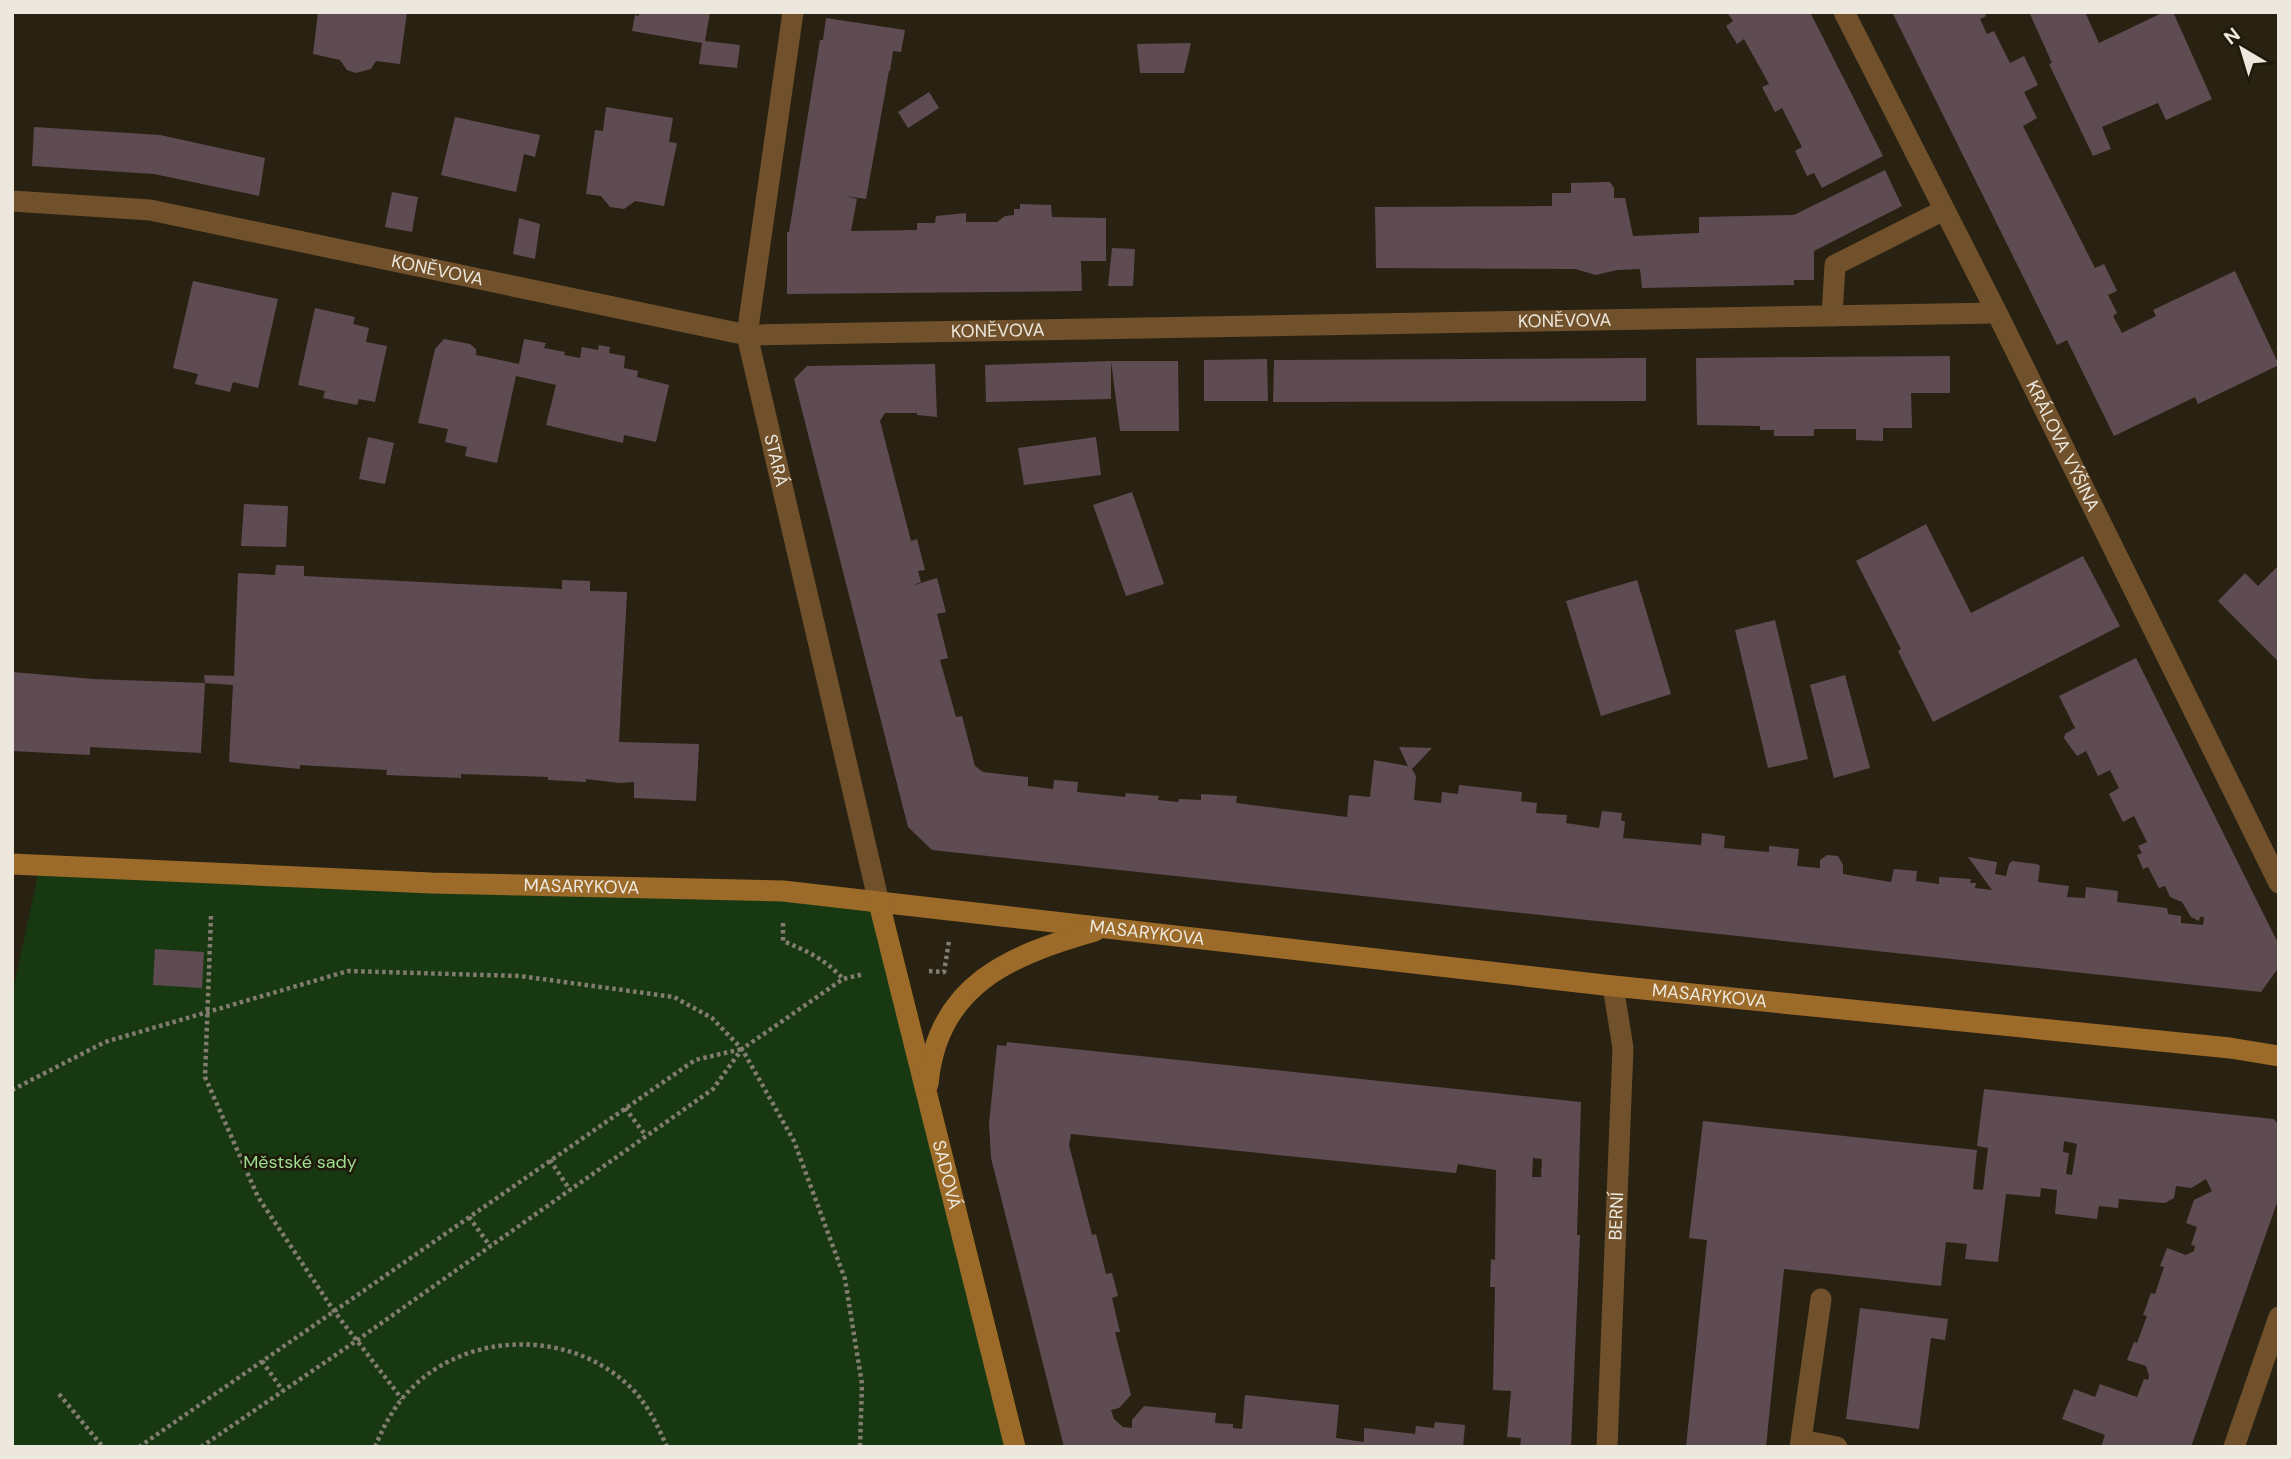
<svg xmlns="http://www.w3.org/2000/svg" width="2291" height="1459" viewBox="0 0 2291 1459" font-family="'DM Sans',sans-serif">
	<rect width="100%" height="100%" fill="#292212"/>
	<path fill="#183812" d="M40 865 879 903 1015 1447H12V995Z"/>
	<path fill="#5f4c53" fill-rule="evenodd" d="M318 12H407L400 64 376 61 371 69 356 73 347 70 340 60 313 54Z
		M639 12H710L705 41 740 45 737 68 699 64 702 43 632 31 635 15 639 16Z
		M1727 12H1810L1883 156 1822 188 1814 173 1807 176 1795 151 1802 147 1782 108 1775 112 1762 87 1769 84 1744 39 1737 44 1726 26 1733 21Z
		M1892 12H1984L1986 16 1980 19 1987 34 1994 31 2010 63 2024 56 2038 85 2024 92 2037 118 2023 126 2095 268 2104 264 2117 291 2108 295 2117 313 2113 316 2122 333 2156 316 2153 310 2235 271 2279 365 2198 404 2195 397 2114 436 2067 340 2057 345Z
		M2035 12H2085L2099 43 2164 12H2173L2212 99 2166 120 2158 103 2102 127 2111 149 2093 156 2049 64 2052 63 2030 14Z
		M826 18 905 30 901 52 893 51 890 71H889L866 199 846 196 857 199 851 231 917 230V223H935L936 216 966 213V222H997L1005 216 1014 215V209H1020V204L1051 205 1052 217 1106 218V261H1081L1082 291 787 294V232H789L820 40H823Z
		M1191 43 1184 73H1140L1137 44Z
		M929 92 939 108 908 128 898 112Z
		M606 107 673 118 669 142 677 143 664 206 635 201 624 209 610 207 601 196 586 194 595 130 603 131Z
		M455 117 540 135 535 157 524 154 516 192 441 175Z
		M34 127 160 135 265 158 259 196 154 174 32 166Z
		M1885 170 1902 206 1814 251V280H1794V285L1642 288 1640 269 1617 270 1596 275 1575 269 1376 268 1375 207 1552 206V193H1571V183L1610 182 1614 188V198H1625L1633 236 1699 233V217L1794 215Z
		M392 192 418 197 412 232 385 227Z
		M519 218 540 224 535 259 513 254Z
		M1112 248 1135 249 1133 286H1108Z
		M193 281 278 299 258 388 233 382 230 392 195 384 198 374 173 368Z
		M315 308 355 317 353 324 369 328 366 342 387 346 375 402 359 399 357 405 323 398 325 391 298 385Z
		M444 339 470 344 476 349V355L519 364 524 339 546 343 544 348 565 352 564 355 580 358 582 347 598 350 599 345 610 347 609 353 625 356 624 368 638 371 637 377 669 385 656 442 624 435 623 443 546 425 556 385 516 376 497 463 465 456 467 447 445 442 448 429 418 423 435 349Z
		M1950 356V393H1911L1912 428H1883V441L1856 440V429H1814V436H1774V430H1760V426L1697 425 1696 358Z
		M1646 358V401L1273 402 1274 360Z
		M1267 359 1268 401H1204V360Z
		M1111 361H1178L1179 431H1120L1111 361V399L986 402 985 365Z
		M935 364 937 417 917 415V413H885L880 421 911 541 917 539 925 570 918 571 921 582 911 586 937 578 946 612 937 614 948 658 940 660 956 717 962 716 975 766 983 772 1028 777V786L1053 789 1054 780 1078 782 1077 792 1125 797 1126 793 1159 796 1158 800 1178 802 1179 799 1201 800V794L1237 796 1236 803 1347 817 1349 795 1370 797 1374 760 1408 766 1399 747 1432 748 1412 769 1416 776 1414 800 1441 803 1442 792 1458 794 1459 785 1522 792 1521 801 1537 803 1536 813 1567 815 1566 823 1599 828 1602 811 1622 813 1621 820 1625 822 1623 838 1701 845 1702 833 1725 836 1724 848 1769 852V846L1799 849 1797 866 1820 868V860L1827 855 1838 856 1843 865V874L1891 882 1894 869 1917 871 1916 881 1939 884V877L1971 879 1970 883H1976L1975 888 1992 890 1968 857 1997 862 1995 874 2006 876 2009 864 2012 861 2037 864 2040 866 2038 882 2069 886 2067 897 2085 898 2086 887 2118 891 2117 902 2167 908 2168 914 2181 916V923L2203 925 2204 917H2200L2199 921 2191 917 2182 902 2170 897 2165 886 2159 888 2148 867 2143 869 2137 855 2142 853 2138 846 2147 842 2134 816 2123 822 2109 794 2119 788 2110 770 2098 776 2086 751 2077 756 2064 738 2065 734 2075 728 2059 696 2136 658 2279 945V967L2261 992 932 850 908 827 794 379 807 366Z
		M368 437 394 443 385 484 359 479Z
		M1096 437 1101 475 1024 485 1018 448Z
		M1132 492 1164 584 1126 596 1093 505Z
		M244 504 288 506 286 547 241 546Z
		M1926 524 1971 613 2083 556 2120 626 1933 722 1898 651 1901 649 1856 561Z
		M276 565 304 566V576L562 589V580L590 581V591L627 592 619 742 699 744 696 801 634 798V782L619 783 586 779V782L548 780V777L461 774V778L386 775 387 770 300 765V769L229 762 233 685 205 683 204 675 234 676 238 573 275 575Z
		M2277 567 2279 569V662L2218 601 2245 573 2258 586Z
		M1637 580 1671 694 1601 716 1566 601Z
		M1775 620 1808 759 1768 768 1735 630Z
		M12 672 93 679 205 683 201 753 90 747V755L12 751Z
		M1845 675 1870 768 1834 778 1810 685Z
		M155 949 204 952 202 988 153 985Z
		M1007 1042 1581 1102 1577 1235H1580L1571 1447H1520L1521 1438 1507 1437 1511 1391 1493 1390 1495 1287H1490L1491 1259 1495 1260 1496 1170 1458 1164 1456 1173 1071 1134 1069 1145 1092 1235 1096 1234 1106 1274 1112 1273 1118 1296 1112 1298 1120 1332H1115L1131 1395 1119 1408 1111 1410 1114 1419 1123 1427 1132 1428V1420L1144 1406 1216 1413 1215 1423 1233 1424V1428L1242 1429 1245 1395 1339 1405 1336 1438 1364 1442V1428L1415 1434 1416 1426 1434 1428 1435 1422 1465 1425 1463 1447H1064L991 1158 989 1124 997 1045 1006 1046ZM1533 1158 1542 1159 1541 1177H1532Z
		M1984 1089 2274 1119 2279 1126V1197L2191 1447H2101L2105 1435 2062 1419 2074 1389 2095 1397 2100 1384 2137 1397 2144 1379 2148 1380 2149 1376 2146 1366 2127 1360 2134 1342 2137 1343 2147 1316 2143 1315 2151 1293 2155 1294 2164 1267 2160 1266 2167 1248 2186 1255 2194 1251 2195 1246 2191 1245 2197 1227 2186 1223 2194 1200 2212 1191 2206 1179 2191 1188 2176 1186 2174 1198 2165 1203 2119 1199 2118 1208 2099 1206 2097 1219 2055 1214 2057 1190 2041 1188 2040 1197 2006 1194 1998 1262 1965 1259 1967 1244 1946 1242 1941 1286 1784 1269 1766 1447H1686L1707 1240 1689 1238 1703 1121 1977 1150 1973 1189 1983 1190 1988 1148 1977 1146ZM2064 1141 2077 1144 2072 1175 2066 1174 2069 1153 2063 1152Z
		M1860 1308 1948 1319 1945 1340 1931 1338 1919 1429 1846 1419Z"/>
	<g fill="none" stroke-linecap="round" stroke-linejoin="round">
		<path stroke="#827d6f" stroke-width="4.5" stroke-dasharray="3.5 3.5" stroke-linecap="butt" d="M211 916 205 1077 258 1197 334 1311 402 1399
			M783 923V941C807 951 825 959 843 979
			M929 971 944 972 949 941
			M12 1090 105 1042 348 971 520 976 674 997 712 1018 742 1049 794 1141 845 1279 862 1384 860 1447
			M625 1108 646 1136
			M550 1160 570 1190
			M469 1217 490 1246
			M262 1361 283 1391
			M59 1394 103 1447
			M139 1447 695 1060 742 1049
			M201 1447 356 1341 713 1089 742 1049 843 979 864 974
			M375 1447C382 1430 390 1414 401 1400 455 1332 564 1326 627 1384 646 1401 657 1424 667 1447"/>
		<path stroke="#70512b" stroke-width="21" d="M1832 316 1835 265 1944 210
			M1801 1440 1837 1447
			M1800 1447 1821 1299"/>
		<g stroke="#70512b" stroke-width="21">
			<path id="s1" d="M793 12 747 335 879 903"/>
			<path id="s2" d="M1844 12 1997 313 2279 883"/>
			<path id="s3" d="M12 201 150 210 747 335 1997 313"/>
			<path id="s4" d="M1607 1447 1623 1048 1613 986"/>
			<path d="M2234 1447 2279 1317"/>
		</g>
		<g stroke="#9c6a29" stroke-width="21">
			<path id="s5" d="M12 864 431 883 783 891 1613 986 2230 1048 2279 1056"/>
			<path id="s6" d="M879 903 1015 1447"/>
			<path d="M928 1084C937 984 1011 955 1095 931"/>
		</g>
	</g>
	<g text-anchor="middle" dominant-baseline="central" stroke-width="5" stroke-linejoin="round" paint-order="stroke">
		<g font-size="18" fill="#ece8de" stroke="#1f1909">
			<text stroke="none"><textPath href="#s3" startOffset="432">KONĚVOVA</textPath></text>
			<text stroke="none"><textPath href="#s3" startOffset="1566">KONĚVOVA</textPath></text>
			<text stroke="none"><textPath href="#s3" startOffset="999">KONĚVOVA</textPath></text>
			<text stroke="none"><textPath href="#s2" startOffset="486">KRÁLOVA VÝŠINA</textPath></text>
			<text stroke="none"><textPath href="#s1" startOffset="455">STARÁ</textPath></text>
			<text stroke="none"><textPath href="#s5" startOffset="570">MASARYKOVA</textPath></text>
			<text stroke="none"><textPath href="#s5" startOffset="1138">MASARYKOVA</textPath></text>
			<text stroke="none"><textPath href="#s5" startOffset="1704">MASARYKOVA</textPath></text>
			<text stroke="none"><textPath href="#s6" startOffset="280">SADOVÁ</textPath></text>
			<text stroke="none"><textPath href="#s4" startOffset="231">BERNÍ</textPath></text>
		</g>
		<g font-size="18" fill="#9ddc91" stroke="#1f1909">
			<text x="300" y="1162">Městské sady</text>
		</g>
	</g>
	<rect width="2291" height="1459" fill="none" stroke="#ece8de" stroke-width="28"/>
	<g transform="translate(2242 49) rotate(322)" stroke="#1f1909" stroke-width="5" paint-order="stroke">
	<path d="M0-5L12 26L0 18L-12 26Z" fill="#ece8de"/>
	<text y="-10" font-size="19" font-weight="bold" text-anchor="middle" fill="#ece8de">N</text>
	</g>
</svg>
